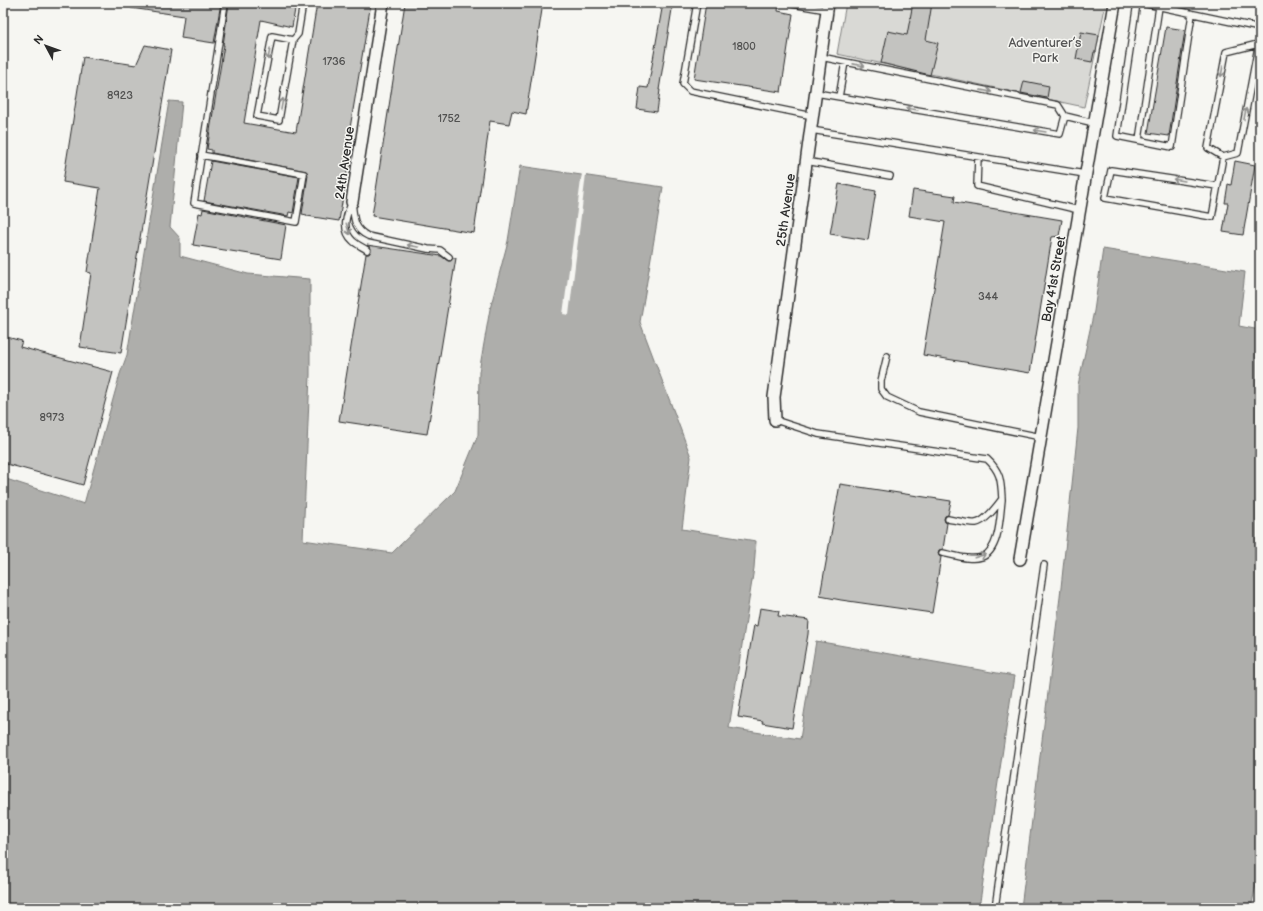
<svg xmlns="http://www.w3.org/2000/svg" width="1263" height="911" viewBox="0 0 1263 911" font-family="'Balsamiq Sans',sans-serif">
	<rect width="100%" height="100%" fill="#f6f6f2"/>
	<filter id="ink" filterUnits="userSpaceOnUse"><feTurbulence type="fractalNoise" baseFrequency=".025" numOctaves="2"/><feDisplacementMap in="SourceGraphic" scale="8" xChannelSelector="R" yChannelSelector="G"/><feConvolveMatrix kernelMatrix="1 2 1 2 8 2 1 2 1" color-interpolation-filters="sRGB"/></filter>
	<g filter="url(#ink)">
		<path fill="#d9d9d5" stroke="#828280" d="M846 3H1106L1084 107 837 54Z"/>
		<path fill="#aeaeab" stroke="#7a7a78" d="M169 101 182 102 170 227 180 238V256L248 274 310 279V375L303 540 392 553 455 491 478 435 479 372 490 309 508 241 520 166 663 187 640 322 691 457 682 529 756 541 754 568 729 728 800 739 816 641 1014 676 979 908H3V478L84 504 120 374 127 355Z
			M1103 249 1245 272 1239 326 1260 330V866L1251 908H1021L1060 597 1078 428V385L1094 311Z"/>
		<path fill="#f6f6f2" d="M582 173 586 174 569 315 563 314Z"/>
		<path fill="#c3c3c0" stroke="#2b2b2b" d="M132 3H221L214 43 181 38 184 16 131 8Z
			M229 3 247 5 248 3H296L292 27 261 20 244 123 296 132 317 3H371L348 140 352 141 339 221 307 216V215L302 214 308 175 306 171 212 153V150L207 149 224 45H223Z
			M405 3H543L526 114 512 111 509 124 490 121 474 233 372 216Z
			M663 3H673L659 90H660L657 112 637 109 640 87 648 88Z
			M706 3H779L778 11 793 14 781 92 694 79Z
			M913 3H932L926 40 938 43 930 75 881 63 888 31 907 35Z
			M1166 27 1185 30 1169 136 1148 133Z
			M1081 32 1099 35 1096 52H1094L1092 62 1076 59Z
			M145 45 171 50 121 353 80 347 91 273 87 272 100 188 63 182 83 57 136 65Z
			M1024 81 1049 86 1047 98 1021 93Z
			M211 161 299 177 293 213 289 212 288 216 204 201Z
			M1235 161 1255 165 1243 235 1223 232 1228 203H1225L1228 184 1231 185Z
			M839 184 876 191 868 240 830 234Z
			M913 190 955 196 954 202 1062 220 1059 236 1052 237 1030 373 923 355 945 222 909 216Z
			M203 209 286 225 281 259 193 245 199 213 202 214Z
			M367 245 441 256 448 261H451L453 258H456L427 434 339 421 366 254H369L371 251V248Z
			M3 336 22 341 20 347 113 372 83 485 3 463Z
			M840 484 951 501 948 515 945 516 944 519 945 522 947 523 943 549 939 550 938 553 939 556 941 557 932 613 841 600 820 596Z
			M760 608 779 611 778 616 809 620 808 634 792 728 762 723 763 721 738 717 754 625 757 626Z"/>
		<g fill="none" stroke-linecap="round" stroke-linejoin="round">
			<g stroke="#2b2b2b" stroke-width="8">
				<path id="lane" d="M697 3 683 84 690 91 813 116
					M792 3V4L827 10
					M1137 3 1117 136 1172 147 1192 14
					M1142 3 1260 28
					M293 40 272 36 257 116 279 120 293 40 298 34 303 3
					M1258 44 1226 52 1208 148 1223 157 1238 153 1260 36
					M821 57 1058 105 1065 116 1094 123
					M816 93 1060 134 1065 116
					M839 97 845 62
					M811 130 1085 174
					M1139 140 1159 7
					M201 155 304 174 296 222 194 203 225 3
					M978 157 977 186 1079 210
					M806 161 890 176
					M1217 186 1111 170 1105 198 1212 217 1223 157
					M352 202C354 217 353 229 368 236L428 249 440 250 449 257
					M352 202C346 215 341 230 353 241 357 245 363 247 367 250
					M887 356 881 381V389L887 397 919 412 1041 437
					M775 420 818 434 987 459C1001 472 1001 481 1002 499 996 507 986 521 976 523 971 524 954 520 948 519
					M942 553C954 555 970 561 982 557 1000 550 1000 515 1002 500
					M995 908 1044 565"/>
			</g>
			<g stroke="#2b2b2b" stroke-width="14">
				<path id="street" d="M352 202 383 3
					M775 420 774 397 828 3
					M1020 559 1115 3"/>
			</g>
			<use href="#lane" stroke="#f6f6f2" stroke-width="5.5"/>
			<use href="#street" stroke="#f6f6f2" stroke-width="11"/>
		</g>
		<defs><path id="oneway-shaft" d="M-6 0H5M1.5-3L5.5 0L1.5 3" fill="none" stroke-width="1.6" stroke-linecap="round" stroke-linejoin="round"/></defs>
		<g stroke="#90908e">
			<use href="#oneway-shaft" transform="translate(269 54) rotate(101)"/>
			<use href="#oneway-shaft" transform="translate(859 65) rotate(11)"/>
			<use href="#oneway-shaft" transform="translate(1222 71) rotate(101)"/>
			<use href="#oneway-shaft" transform="translate(986 91) rotate(11)"/>
			<use href="#oneway-shaft" transform="translate(282 104) rotate(-80)"/>
			<use href="#oneway-shaft" transform="translate(912 109) rotate(-171)"/>
			<use href="#oneway-shaft" transform="translate(1245 114) rotate(-79)"/>
			<use href="#oneway-shaft" transform="translate(1040 131) rotate(-171)"/>
			<use href="#oneway-shaft" transform="translate(1179 180) rotate(-171)"/>
			<use href="#oneway-shaft" transform="translate(348 229) rotate(73)"/>
			<use href="#oneway-shaft" transform="translate(413 246) rotate(-168)"/>
			<use href="#oneway-shaft" transform="translate(980 556) rotate(-17)"/>
		</g>
	</g>
	<g text-anchor="middle" dominant-baseline="central" stroke-width="3" stroke-linejoin="round" paint-order="stroke">
		<g font-size="11" fill="#515150">
			<text x="744" y="46">1800</text>
			<text x="334" y="61">1736</text>
			<text x="120" y="95">8923</text>
			<text x="449" y="118">1752</text>
			<text x="988" y="296">344</text>
			<text x="52" y="417">8973</text>
		</g>
		<g font-size="13" fill="#565656" stroke="#f6f6f2">
			<text x="1045" y="43">Adventurer’s<tspan x="1045" dy="15">Park</tspan></text>
		</g>
		<g font-size="13" fill="#2b2b2b" stroke="#f6f6f2">
			<text transform="translate(345 163) rotate(-82)">24th Avenue</text>
			<text transform="translate(786 210) rotate(-82)">25th Avenue</text>
			<text transform="translate(1054 279) rotate(-80)">Bay 41st Street</text>
		</g>
	</g>
	<rect width="1263" height="911" fill="none" stroke="#f6f6f2" stroke-width="16"/>
	<rect x="8" y="8" width="1247" height="895" fill="none" stroke="#2b2b2b" stroke-width="1.5" filter="url(#ink)"/>
	<g transform="translate(46 46) rotate(311)" stroke="#f6f6f2" stroke-width="3" paint-order="stroke">
	<path d="M0-3L7 15L0 10L-7 15Z" fill="#2b2b2b"/>
	<text y="-6" font-size="11" font-weight="bold" text-anchor="middle" fill="#2b2b2b">N</text>
	</g>
</svg>
